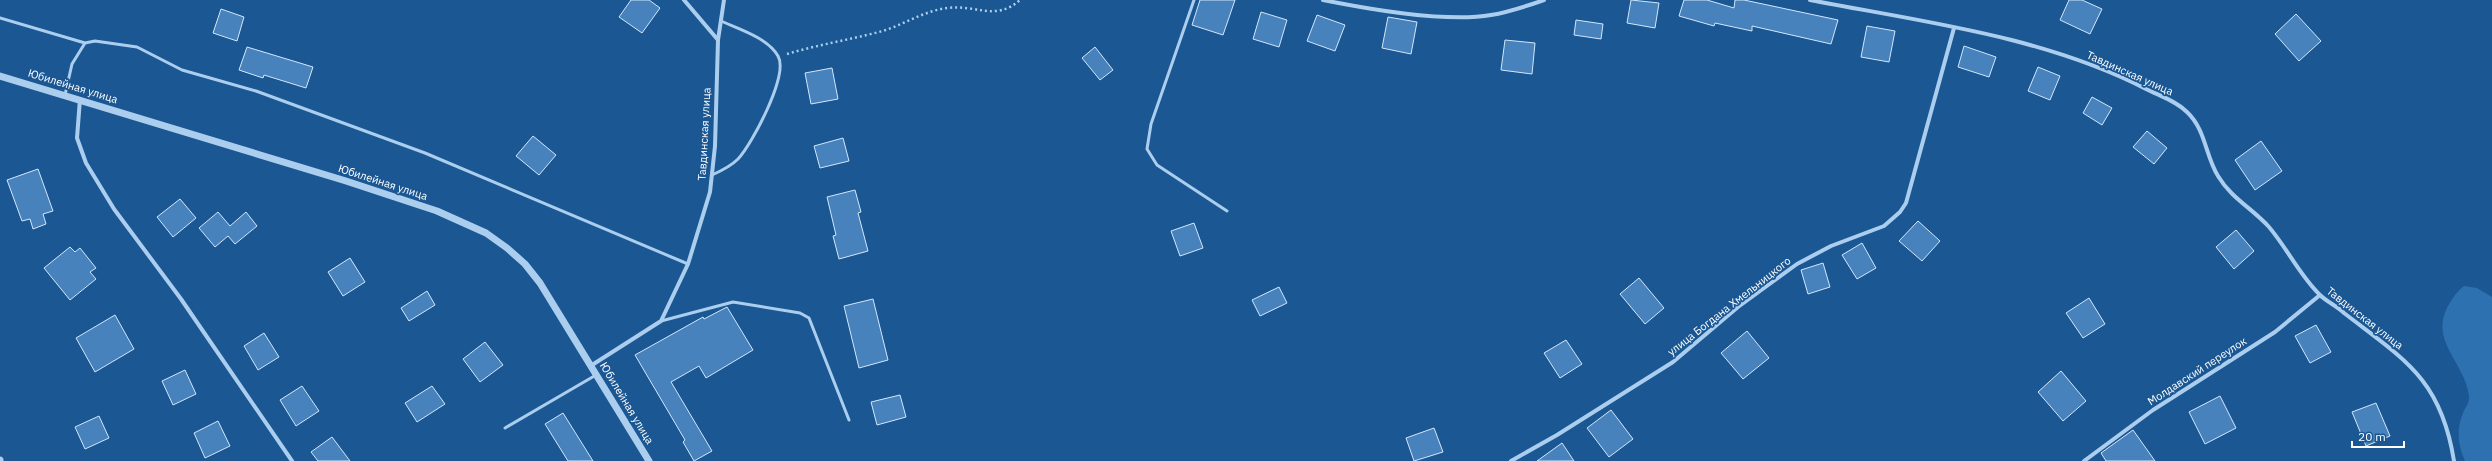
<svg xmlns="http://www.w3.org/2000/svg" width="2492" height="461" viewBox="0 0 2492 461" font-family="'IBM Plex Sans',sans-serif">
	<rect width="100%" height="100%" fill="#1a5793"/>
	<path fill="#2e71b1" d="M2464 286 2477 288 2492 297V461H2465C2458 445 2456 430 2463 413 2465 408 2470 402 2469 396 2466 364 2430 342 2447 308 2452 299 2456 292 2464 286Z"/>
	<path fill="#4782bc" stroke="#d2e7fb" d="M631 0H649L660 8 642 33 619 17Z
		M1200 0H1235L1223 35 1192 25Z
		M1631 0 1659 3 1655 28 1627 23Z
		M1684 0H1707L1734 8 1735 0H1744L1838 20 1831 44 1752 26V31L1715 23 1714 26 1679 16Z
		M2069 0H2082L2102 9 2090 34 2060 20Z
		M221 9 244 17 237 41 213 33Z
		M1261 12 1287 20 1279 47 1253 39Z
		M2296 14 2321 41 2299 61 2275 34Z
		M1317 15 1345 25 1335 51 1307 41Z
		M1388 17 1417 22 1411 54 1382 48Z
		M1576 20 1603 24 1601 39 1574 35Z
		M1867 26 1895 31 1889 62 1861 57Z
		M1505 40 1535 43 1532 74 1501 70Z
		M1964 46 1996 57 1989 77 1958 67Z
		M247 47 313 67 306 88 264 75 263 78 239 70Z
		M1095 47 1113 70 1100 80 1082 58Z
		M2038 67 2060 76 2050 100 2028 91Z
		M832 68 838 99 811 104 805 73Z
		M2092 97 2112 108 2102 125 2083 113Z
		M2147 131 2167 148 2154 164 2133 147Z
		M533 136 556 155 539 175 516 156Z
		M843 138 849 161 820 168 814 146Z
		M2261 141 2282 171 2255 190 2235 160Z
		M38 169 53 211 43 214 46 224 33 229 30 219 22 221 7 180Z
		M855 190 861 212 858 213 868 251 839 259 833 236 836 235 827 197Z
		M180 199 196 218 173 237 157 217Z
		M218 212 230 226 246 212 257 226 235 244 228 236 215 247 199 228Z
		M1918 221 1940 241 1922 261 1899 241Z
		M1194 223 1203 248 1180 256 1171 231Z
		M2236 230 2254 251 2234 269 2216 247Z
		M1862 243 1876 268 1857 279 1842 255Z
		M70 247 75 252 80 248 96 268 90 272 96 279 70 300 44 268Z
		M350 258 365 282 343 296 328 272Z
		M1823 263 1830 287 1808 294 1801 270Z
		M1639 278 1664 308 1645 324 1620 294Z
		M1279 287 1287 303 1260 316 1252 300Z
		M427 291 435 305 409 321 401 308Z
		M2089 298 2105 324 2083 338 2066 313Z
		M873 299 888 360 859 368 844 306Z
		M727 307 753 350 706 378 699 366 671 382 712 451 694 461 683 442 685 440 635 355 703 317 704 319Z
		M115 315 134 349 95 372 76 338Z
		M2316 325 2331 352 2310 363 2295 336Z
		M1747 331 1769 358 1743 379 1721 353Z
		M264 333 279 357 258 370 244 346Z
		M1566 340 1582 364 1560 378 1544 353Z
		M485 342 503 365 480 382 463 359Z
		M185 370 196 394 173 405 162 381Z
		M2061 371 2086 401 2063 421 2038 392Z
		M302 386 319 411 296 426 280 400Z
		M432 386 445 404 417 422 405 403Z
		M900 395 906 417 877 425 871 402Z
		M2220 396 2236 428 2205 444 2189 412Z
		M2376 403 2390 436 2366 446 2352 412Z
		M1611 410 1633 439 1609 457 1587 428Z
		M563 413 593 461H568L545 424Z
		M99 416 109 438 85 449 75 427Z
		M218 421 230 446 205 458 194 433Z
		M1434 428 1443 452 1414 461 1406 438Z
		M2133 430 2155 461H2106L2101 453Z
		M332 437 350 461H318L311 452Z
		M1562 443 1574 461H1537Z"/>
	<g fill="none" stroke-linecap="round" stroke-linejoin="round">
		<path stroke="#abceef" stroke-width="2.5" stroke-dasharray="2 3" stroke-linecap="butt" d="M787 54C817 45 848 40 879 32 902 26 923 11 947 8 976 4 995 22 1020 0"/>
		<path stroke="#abceef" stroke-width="3" d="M1194 0 1151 124 1147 149 1157 165 1227 211
			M0 18 85 43
			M65 95 72 64 85 43 95 41 137 47 182 70 256 91 425 153 688 264
			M712 175C721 171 731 166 738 159 752 144 789 75 778 56 768 38 739 29 721 21
			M661 321 733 302 800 313 809 318 849 420
			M505 428 596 375"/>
		<path stroke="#abceef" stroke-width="4" d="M684 0 718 40
			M1323 0C1368 9 1446 23 1491 15 1509 12 1527 6 1544 0
			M1810 0C1923 22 2043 36 2146 89 2160 96 2176 101 2187 112 2206 130 2205 155 2218 176 2231 198 2253 209 2269 227 2287 248 2300 276 2320 295 2327 302 2337 306 2344 313 2405 360 2441 379 2454 461
			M80 99 77 138 86 163 114 209 181 299 292 461
			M592 365 661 321 688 264 710 192 715 146 718 40 724 0
			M1511 461 1557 435 1673 362 1738 307 1797 264 1831 246 1884 226 1900 212 1906 203 1954 28
			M2084 461 2153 410 2275 332 2320 295"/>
		<path stroke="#abceef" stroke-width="7" d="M0 76 346 181 437 211 486 233 507 248 525 264 540 283 649 461
			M0 460V461"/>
	</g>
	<g text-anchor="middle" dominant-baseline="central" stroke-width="3.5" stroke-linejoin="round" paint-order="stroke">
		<g font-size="11" fill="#fff" stroke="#1a5793">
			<text transform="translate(2130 73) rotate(24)">Тавдинская улица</text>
			<text transform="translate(73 86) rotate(17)">Юбилейная улица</text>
			<text transform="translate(704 134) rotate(-87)">Тавдинская улица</text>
			<text transform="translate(383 182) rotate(18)">Юбилейная улица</text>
			<text transform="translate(1729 306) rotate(-38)">улица Богдана Хмельницкого</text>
			<text transform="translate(2365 318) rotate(38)">Тавдинская улица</text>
			<text transform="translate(2197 371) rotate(-33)">Молдавский переулок</text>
			<text transform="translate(627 403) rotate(59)">Юбилейная улица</text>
		</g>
	</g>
	<path d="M2352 441v6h52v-6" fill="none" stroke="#ffffff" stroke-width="2"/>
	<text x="2358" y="441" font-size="12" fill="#ffffff" stroke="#1a5793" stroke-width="3" paint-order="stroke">20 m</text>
</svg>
